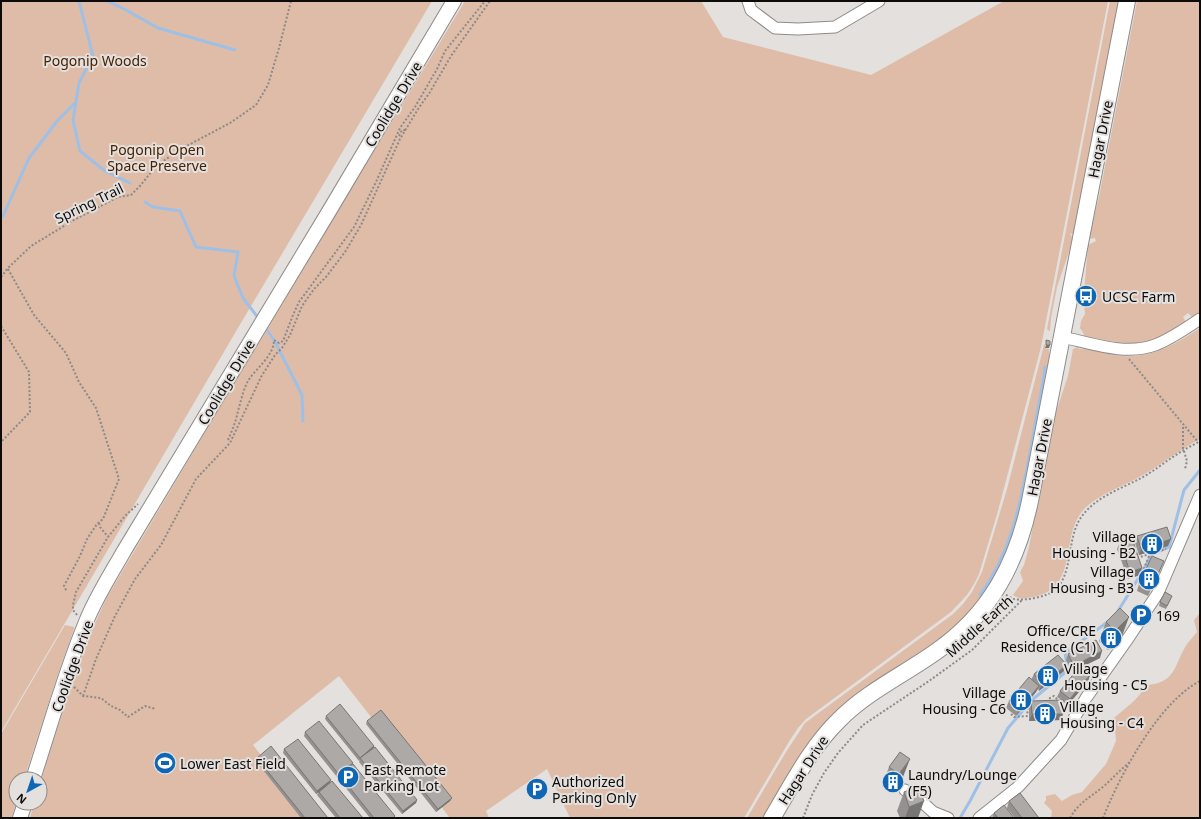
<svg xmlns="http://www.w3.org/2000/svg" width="1201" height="819" viewBox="0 0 1201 819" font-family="'Noto Sans',sans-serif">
	<rect width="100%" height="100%" fill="#e3e0de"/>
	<path fill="#debca7" d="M1 1H432L235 333 1 732Z
		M465 1H701L723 37 871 75 1004 1H1108L1041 347 998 511 979 574 974 584 967 595 951 612 806 719 798 728 790 740 744 818H570L547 769 486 811 489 818H450L339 676 253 745 310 818H30L34 803H40V785C59 721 78 657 107 597L270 323Z
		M1110 1H1119L1074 235 1070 233 1073 240 1057 287 1051 318 1050 331H1049L1047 329Z
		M1137 1H1200V313L1193 318 1188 313 1183 317 1186 322C1178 327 1170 332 1162 336 1137 349 1109 341 1083 336L1084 334 1080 328 1081 321 1085 314 1084 303H1086V301L1089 302 1090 297 1086 296V293H1084L1088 245 1096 241 1095 238 1089 239 1091 228 1099 197Z
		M1200 328V439C1179 450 1161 465 1141 476 1122 487 1101 493 1085 508 1058 536 1081 588 1033 597 1026 598 1020 600 1013 595L1023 581 1020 572 1024 565 1029 547 1054 418 1068 376 1073 349 1078 347 1079 349C1093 348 1107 355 1122 356 1153 358 1175 344 1200 328Z
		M1045 344V348L1049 349V365L1020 510C1007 565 984 602 941 639L821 729C798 755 782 788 764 818H747L786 752 805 723 953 614 963 604 972 592 982 572 1007 489 1044 345Z
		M1200 613V818H1051L1052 811 1044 803 1046 800V796L1055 794 1062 801 1072 795 1082 792 1106 764 1116 741 1114 718 1134 701 1148 685C1177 682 1174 664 1187 644 1190 640 1194 636 1197 632L1194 620Z
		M65 625 74 627V629L58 674 24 779H16L17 803 11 818H1V734Z"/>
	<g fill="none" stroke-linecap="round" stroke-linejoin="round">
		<path stroke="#9fc0e6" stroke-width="3" d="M79 1 93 56 79 83 73 120 80 151 105 171 130 183
			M107 1 126 10 158 28 235 50
			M145 202 153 207 180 211 196 247 238 252 234 276 243 298 259 319
			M3 216 29 158 58 120 75 103
			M264 326 274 340 302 395 303 421
			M980 595C1010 555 1020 506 1029 458 1034 431 1039 403 1044 376L1045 367
			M1118 611 1141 574 1152 554 1169 547 1184 490 1200 470
			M960 818 970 801 1008 728 1032 700 1068 670 1065 653 1109 621"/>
		<g stroke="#8e8b89" stroke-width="13">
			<path id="minor" d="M748 1 751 10 775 28 798 29 835 27 879 1
				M1062 337C1091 343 1125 356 1155 345 1171 339 1186 328 1200 319
				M905 790 921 801 933 812 948 818
				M979 818 1018 787 1061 740 1086 698 1129 637 1158 593 1200 495"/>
		</g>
		<g stroke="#8e8b89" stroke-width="16">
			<path id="tertiary" d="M33 779C50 727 65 672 86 622 96 597 111 574 124 551L331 208 454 1
				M20 818 25 803"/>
		</g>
		<g stroke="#8e8b89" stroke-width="18">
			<path id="secondary" d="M772 818C793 783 811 747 840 719 868 691 905 674 937 651 990 614 1017 563 1030 501L1127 1"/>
		</g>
		<path stroke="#8c8a88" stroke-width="2" stroke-dasharray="2 2" stroke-linecap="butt" d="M399 136 402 130H406
			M8 269 34 315 66 353 79 382 96 408 119 479 103 519 97 524 87 539 80 556 64 586 67 592
			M1 277 8 268 31 246 74 220 118 197 131 195 140 186 156 166 181 149 230 123 256 105 268 85 279 48 291 1
			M1 326 29 372 30 412 1 442
			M1129 359 1198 442
			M1183 427V448L1187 461 1185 469
			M228 440C232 431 236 421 238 411 241 401 243 390 248 381 256 368 274 356 274 340L279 343 283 341 293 315 299 302 354 227 376 182 400 128 415 107 437 69 445 51 485 1
			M99 523 100 527 108 537
			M1150 554 1166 549
			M1137 558 1150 554 1143 571H1141V569
			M1006 595C1008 596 1011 598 1014 599 1024 601 1047 597 1055 590 1073 574 1067 539 1080 519 1094 497 1121 489 1143 477 1157 469 1170 458 1184 450 1189 447 1195 444 1200 441
			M77 615 73 610V605L76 592 108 537 125 516 138 504
			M74 687 83 696 101 698 111 706 120 710 128 717 145 706 156 709
			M83 696 96 659 115 616 135 579 161 545 196 479 230 443 261 377 275 355 282 348 290 335 302 306 314 289 326 277 345 252 361 225 400 139 418 109 430 92 451 56 490 1
			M1049 703 1050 698 1054 696 1060 702
			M1062 705 1065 708 1063 714
			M1011 714 1014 717 1027 716 1028 707 1032 706
			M803 818 812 795 824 773 838 753 863 725 929 681 972 650 1022 600
			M1070 818C1079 802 1091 797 1104 786 1113 778 1121 769 1130 762
			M1103 818C1120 775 1158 703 1200 681"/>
		<use href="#minor" stroke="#fff" stroke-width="11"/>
		<use href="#tertiary" stroke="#fff" stroke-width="14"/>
		<use href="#secondary" stroke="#fff" stroke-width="16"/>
	</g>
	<path fill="#949190" d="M1088 292 1090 298 1089 301 1086 300Z
		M1137 536 1168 546 1139 555 1135 543Z
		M1120 542 1140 575 1128 579 1117 549Z
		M1161 567 1148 596 1137 591 1139 584Z
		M1172 596 1166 609 1159 606 1160 602Z
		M1106 622 1122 636 1108 650 1099 641Z
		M1068 654 1100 658 1081 667 1090 675 1088 681 1068 705 1063 702 1061 720 1029 721V708L1031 701 1062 700 1057 697 1060 691 1078 669 1072 672 1066 660Z
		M1064 671 1039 691 1038 689 1036 692 1016 716 1006 708 1009 701 1031 680 1034 674Z
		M326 716 374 746V748L417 800 416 803 402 814 359 762 360 760 359 761 325 719Z
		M367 721 452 798 450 801 436 812 366 724Z
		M305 732 352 765 395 818H370L304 736Z
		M284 749 330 783 363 818H336L317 795 318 793 316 794 283 753Z
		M257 758 328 818H301L256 761Z
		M889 767 903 777 892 793 882 786Z
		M904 792 918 818H900L897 811Z
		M1009 801 1039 818H1015L1007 808Z
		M994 813 1014 818H992Z"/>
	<path fill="#787675" d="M1046 345H1050L1049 348H1045Z
		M1171 539 1168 546 1139 555 1141 549Z
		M1142 568 1140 575 1128 579 1130 572Z
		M1129 617 1122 636 1108 650 1115 631Z
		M1102 651 1100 658 1072 672 1074 666Z
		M1067 665 1064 671 1039 691 1042 684Z
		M1090 675 1088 681 1068 705 1070 699Z
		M1039 686 1036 692 1016 716 1019 710Z
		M1032 714H1063L1061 720 1029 721Z
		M374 746 373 749 360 758 359 761 360 758Z
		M910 759 903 777 892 793 899 774Z
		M331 780 330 783 316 794 317 791Z
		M452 798 450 801 436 812 438 809Z
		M417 800 416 803 402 814 403 811Z
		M924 801 918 818H905L909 807Z"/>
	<path fill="#aca9a7" stroke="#787675" d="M1088 292 1091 293 1090 298 1087 297Z
		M1046 340 1050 341V345H1046Z
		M1167 527 1171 539 1141 549 1137 536Z
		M1132 538 1142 568 1130 572 1120 542Z
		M1152 556 1164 561 1151 589 1139 584Z
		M1165 592 1172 596 1167 606 1160 602Z
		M1120 608 1129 617 1115 631 1106 622Z
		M1096 640 1102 651 1074 666 1068 654Z
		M1058 655 1067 665 1042 684 1034 674Z
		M1080 666 1090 675 1070 699 1060 691Z
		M1029 677 1039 686 1019 710 1009 701Z
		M1063 700V714H1032L1031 701Z
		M340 704 374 746 360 758 326 716Z
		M381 710 452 798 438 809 367 721Z
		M319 721 353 763 345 769 353 764 395 816 393 818H374L305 732Z
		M298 739 331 780 317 791 284 749Z
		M271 746 328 818H305L257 758Z
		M375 747 417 800 403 811 360 758Z
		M900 752 910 759 899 774 889 767Z
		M332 781 363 818H340L319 792Z
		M918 786 924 801 909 807 904 792Z
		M1020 793 1039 818H1022L1009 801Z
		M1004 805 1014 818H998L994 813Z"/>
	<defs>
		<g id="bus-disc" transform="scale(1.15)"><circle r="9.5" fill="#0e66b4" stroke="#e3e0de"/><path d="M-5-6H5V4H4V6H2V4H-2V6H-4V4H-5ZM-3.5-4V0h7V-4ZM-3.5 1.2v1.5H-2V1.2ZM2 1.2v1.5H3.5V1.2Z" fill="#fff"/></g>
		<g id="building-disc" transform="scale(1.15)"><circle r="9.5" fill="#0e66b4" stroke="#e3e0de"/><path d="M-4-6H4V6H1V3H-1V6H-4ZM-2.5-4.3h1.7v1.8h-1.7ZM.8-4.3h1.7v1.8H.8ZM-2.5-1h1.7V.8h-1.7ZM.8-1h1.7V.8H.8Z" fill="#fff"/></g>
		<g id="parking-disc" transform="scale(1.15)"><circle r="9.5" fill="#0e66b4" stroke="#e3e0de"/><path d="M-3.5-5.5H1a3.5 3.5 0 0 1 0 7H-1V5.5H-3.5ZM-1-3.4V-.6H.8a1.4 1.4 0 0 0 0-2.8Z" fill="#fff"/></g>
		<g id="stadium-disc" transform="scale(1.15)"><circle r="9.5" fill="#0e66b4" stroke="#e3e0de"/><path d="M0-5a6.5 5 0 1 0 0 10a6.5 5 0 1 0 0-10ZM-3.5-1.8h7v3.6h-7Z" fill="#fff"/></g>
	</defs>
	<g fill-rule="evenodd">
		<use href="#bus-disc" x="1086" y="296"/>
		<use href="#building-disc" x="1152" y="544"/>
		<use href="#building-disc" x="1149" y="579"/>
		<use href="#parking-disc" x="1141" y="615"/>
		<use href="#building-disc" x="1111" y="638"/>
		<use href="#building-disc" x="1048" y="676"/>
		<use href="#building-disc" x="1021" y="700"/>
		<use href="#building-disc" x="1045" y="714"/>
		<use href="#stadium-disc" x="165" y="763"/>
		<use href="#parking-disc" x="348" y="777"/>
		<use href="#building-disc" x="893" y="782"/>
		<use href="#parking-disc" x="537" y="789"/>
	</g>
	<g text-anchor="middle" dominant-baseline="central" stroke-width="4" stroke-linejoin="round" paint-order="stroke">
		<g font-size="14" fill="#492000" stroke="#e3e0de">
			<text x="95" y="60">Pogonip Woods</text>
			<text x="157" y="149">Pogonip Open<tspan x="157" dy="16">Space Preserve</tspan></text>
		</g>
		<g font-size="14" fill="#0c0b0a" stroke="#e3e0de">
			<text transform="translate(393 104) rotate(-59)">Coolidge Drive</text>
			<text transform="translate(1100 139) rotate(-79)">Hagar Drive</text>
			<text transform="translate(89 203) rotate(-26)">Spring Trail</text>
			<text transform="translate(226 382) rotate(-59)">Coolidge Drive</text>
			<text transform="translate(1039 457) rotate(-79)">Hagar Drive</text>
			<text transform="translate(979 626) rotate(-42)">Middle Earth</text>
			<text transform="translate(72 666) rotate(-70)">Coolidge Drive</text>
			<text transform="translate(803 770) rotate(-57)">Hagar Drive</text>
		</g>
		<g font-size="14" fill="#0c0b0a" stroke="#e3e0de" text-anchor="start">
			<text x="1102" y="296">UCSC Farm</text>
			<text x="1136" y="536" text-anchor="end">Village<tspan x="1136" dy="16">Housing - B2</tspan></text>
			<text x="1134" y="571" text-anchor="end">Village<tspan x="1134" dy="16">Housing - B3</tspan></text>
			<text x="1156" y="615">169</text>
			<text x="1096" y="630" text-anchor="end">Office/CRE<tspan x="1096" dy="16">Residence (C1)</tspan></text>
			<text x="1064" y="668">Village<tspan x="1064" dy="16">Housing - C5</tspan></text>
			<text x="1006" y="692" text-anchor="end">Village<tspan x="1006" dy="16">Housing - C6</tspan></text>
			<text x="1060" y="706">Village<tspan x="1060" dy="16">Housing - C4</tspan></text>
			<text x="180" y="763">Lower East Field</text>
			<text x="364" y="769">East Remote<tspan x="364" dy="16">Parking Lot</tspan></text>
			<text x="908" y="774">Laundry/Lounge<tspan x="908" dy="16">(F5)</tspan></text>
			<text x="552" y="781">Authorized<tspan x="552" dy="16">Parking Only</tspan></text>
		</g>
	</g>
	<rect width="1201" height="819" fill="none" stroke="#0c0b0a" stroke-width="4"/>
	<g transform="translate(28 791) rotate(220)"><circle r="19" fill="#e3e0de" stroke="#8d8b89"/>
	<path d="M0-3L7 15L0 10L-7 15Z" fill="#0e66b4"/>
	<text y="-6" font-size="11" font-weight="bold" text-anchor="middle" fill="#0c0b0a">N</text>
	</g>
</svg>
